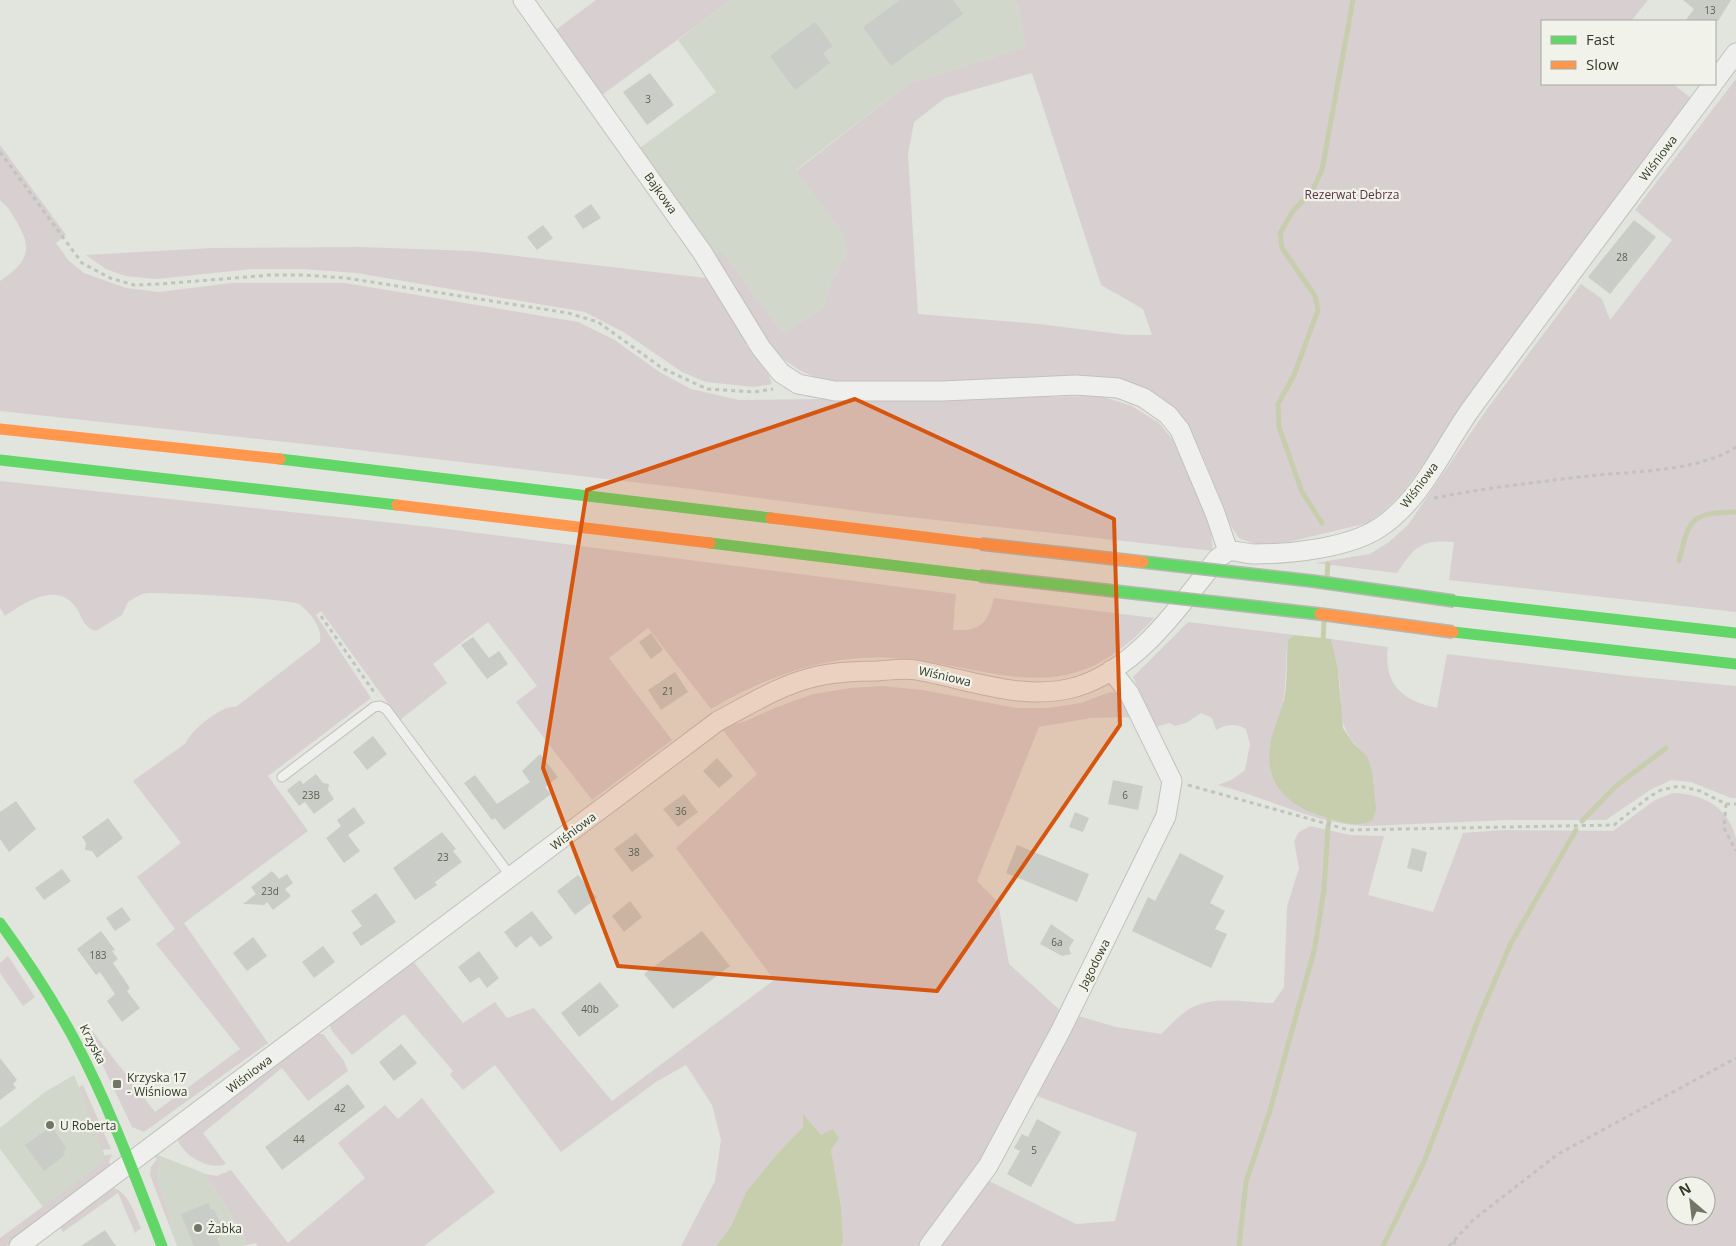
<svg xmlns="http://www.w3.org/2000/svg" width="1736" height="1246" viewBox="0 0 1736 1246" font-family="'Open Sans',sans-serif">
	<rect width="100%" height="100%" fill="#e2e4de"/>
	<path fill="#d2d7cc" d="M732 0H1014L1018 8 1026 47 908 84 796 170 843 231 847 253 830 284 824 307 783 333 726 257H713L637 150 716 92 678 40Z
		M74 1075 99 1136 106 1161 43 1207 0 1149V1128L45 1092Z
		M153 1153 206 1174 247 1242 242 1246H177L169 1225 171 1223 158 1180 159 1163Z"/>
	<path fill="#d8cfd1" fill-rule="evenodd" d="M596 0H732L599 97 553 32Z
		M1014 0H1648L1631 21H1542V84H1673L1692 99 1404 491 1385 510 1368 523 1288 542 1262 546 1252 543 1239 538 1231 526 1201 452 1180 419 1142 388 938 382 829 383 801 371 780 357 759 331 713 257 721 252 726 257 783 333 824 307 830 284 847 253 843 232 796 171 908 84 1026 47 1018 8ZM1032 73 1101 285 1143 309 1152 335H1127L1039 324 918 314 908 154 914 122 945 98Z
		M1736 79V612L1449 580 1454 542C1421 539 1414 547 1397 573L1315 563 1370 554 1389 542 1408 525 1487 409 1581 284 1602 299 1610 320 1672 240 1635 210Z
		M0 145 66 235 56 243 69 261 84 273 126 288 159 292 231 283H345L578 322 613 339 661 373 691 389 739 400 1101 396 1132 406 1159 423 1177 445 1210 525 1213 551 873 513 683 488 341 448 0 411V281C37 256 30 242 8 208 6 205 1 202 0 200 0 196 0 152 0 145Z
		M360 247 473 251 714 279 747 337 746 345 769 375 772 384 754 387 706 382 682 372 625 333 585 312 357 273 302 269H252L156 279 125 276 106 269 86 255 212 248Z
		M0 481 431 527 956 594 953 630C980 631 987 625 994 598L1154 618C1064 717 1001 665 891 658 825 654 766 677 711 709L648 628 609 658 672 740 592 800 516 702 537 686 488 622 433 664 447 683 400 720 321 611 316 615 371 698 268 776 308 831 184 923 268 1043 144 1132 132 1127 84 1026 87 1024 155 1112 240 1049 156 944 175 929 137 877 181 843 133 781 186 743C190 731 223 704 236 707L320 642C323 628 310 612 299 604 292 599 165 592 149 593 142 593 134 598 128 602L122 615 96 631C84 628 83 619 77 609 59 580 25 602 5 616L0 608Z
		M1188 622 1294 635 1288 640C1285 661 1287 681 1283 702L1367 756C1332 725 1345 710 1338 670 1336 660 1332 650 1331 639L1388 647C1383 684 1402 701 1437 708L1447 654 1629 676 1736 686V798H1731L1691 782 1671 780 1650 790 1606 820H1508L1367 826C1316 825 1267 797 1218 785L1233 779 1245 770 1250 744 1246 729C1235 723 1227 724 1216 730L1212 718 1201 713 1186 723 1175 726 1169 723 1156 727 1133 677Z
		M882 686 923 690 1016 708H1047L1081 703 1110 692 1117 693 1125 699 1134 717 1091 718 1039 727 977 881 998 902 1009 964 1063 1013 985 1157 921 1246H841L843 1242 831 1150 803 1115V1127L777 1154 746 1192 731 1226 716 1246H681L715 1181 721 1140 712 1105 686 1065 656 1082 561 1152 495 1065 463 1090 450 1075 453 1071 404 1014 352 1055 332 1031 329 1024 412 960 463 1023 495 1002 507 1018 534 1008 612 1101 774 980 676 848 757 774 721 728 746 721 777 707 813 694 850 688Z
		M1673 793C1704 794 1728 807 1736 838V1246H937L987 1180 1076 1224 1115 1221 1137 1133 1034 1095 1075 1015 1116 1027 1161 1034C1170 1026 1180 1014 1191 1008 1216 995 1246 1003 1273 1003L1284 987 1287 907 1299 868 1294 841 1299 832 1310 826 1350 835 1384 836 1368 895 1433 912 1463 833 1503 830 1613 831 1655 800ZM1676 1186H1706V1216H1676Z
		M8 956 35 997 23 1006 0 973V963Z
		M315 1034H323L344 1061 348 1071 308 1101 282 1068 203 1133 226 1164C207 1171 183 1155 176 1137Z
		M83 1085 111 1149 102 1150 79 1087Z
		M422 1098 495 1192 424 1246H258L255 1243 242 1246 247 1242 206 1174 217 1176 231 1170 288 1243 365 1178 338 1143 385 1105 398 1119Z
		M112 1154 109 1162 111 1166 6 1246H0V1238L105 1161 104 1156Z
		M157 1159 159 1163 158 1180 171 1223 169 1225 150 1175 151 1167Z
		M108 1187C128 1188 134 1213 141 1228L135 1233 118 1193 63 1232 58 1224Z"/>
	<path fill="#c7cead" d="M1294 635 1331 639 1338 670 1343 728 1354 744 1367 756 1372 771 1376 809 1373 820C1356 829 1339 821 1322 816 1289 806 1265 785 1270 748 1271 732 1280 716 1284 700 1288 680 1286 660 1288 640Z
		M803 1114 821 1135 833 1129 839 1138 831 1150 841 1208 843 1242 841 1246H716L731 1226 746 1192 777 1154 803 1127Z"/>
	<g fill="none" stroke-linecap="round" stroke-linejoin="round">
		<path stroke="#c7cead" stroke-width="5" d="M1322 523 1302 492 1279 427 1278 404 1294 375 1318 310 1315 296 1282 248 1280 233 1293 211 1312 191 1322 170 1353 0
			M1679 561C1689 519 1690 513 1736 512
			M1327 576 1328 564
			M1323 643 1324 622
			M1582 821 1616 786 1666 748
			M1329 822V813
			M1239 1246 1246 1182 1269 1114 1315 947 1324 889 1328 826
			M1383 1246 1424 1162 1480 1015 1511 943 1576 830"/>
	</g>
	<path fill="#caccc7" d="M900 0H953L963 14 891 66 863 27Z
		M1683 0H1731L1718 21H1685L1694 9Z
		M815 22 833 46 823 53 830 63 795 90 770 56Z
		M650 73 674 105 647 125 623 92Z
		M591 204 601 218 583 229 574 216Z
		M1634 220 1656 237 1610 294 1588 277Z
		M543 225 553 238 537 250 527 237Z
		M651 633 663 650 651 659 639 642Z
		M473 637 489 658 499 651 508 664 487 679 461 645Z
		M675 672 688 692 661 710 648 690Z
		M373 736 387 754 367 770 353 752Z
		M540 754 558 777 545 787 551 794 504 830 495 818 492 820 464 783 475 775 497 804 530 782 522 771Z
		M717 758 733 776 719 788 703 771Z
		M316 774 323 783 329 784 328 790 334 799 314 814 305 802 299 806 287 790 300 780 303 784Z
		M1113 780 1143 786 1138 810 1108 804Z
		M684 794 698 812 678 827 663 809Z
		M16 801 36 829 9 852 0 839V812Z
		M354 807 365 823 348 835 360 851 344 863 326 838 341 826 337 820Z
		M1075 812 1089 818 1083 832 1069 827Z
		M108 818 123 838 97 858 92 851 85 850 86 843 82 837Z
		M442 832 456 849 453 851 462 862 435 882 437 885 415 900 393 868Z
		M636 833 654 856 632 872 614 849Z
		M1017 845 1089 874 1077 902 1006 873Z
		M1412 848 1427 852 1422 872 1407 868Z
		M1180 853 1224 876 1210 903 1225 911 1215 929 1227 934 1211 968 1132 931 1148 897 1155 901Z
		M62 869 71 881 44 900 35 888Z
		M272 871 279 879 287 874 293 883 285 889 291 896 273 910 267 902 264 905 243 904 256 894 251 887Z
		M578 875 597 898 575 915 557 891Z
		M376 893 396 922 361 946 352 933 362 926 351 911Z
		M630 901 642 917 624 932 612 916Z
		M122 907 131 920 115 931 106 918Z
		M532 911 553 938 540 947 531 936 516 948 504 932Z
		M1051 924 1074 940 1069 948 1071 954 1062 956 1040 944Z
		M101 931 115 950 112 951 118 959 113 963 130 988 127 991 140 1008 122 1022 107 1001 115 994 100 972 96 975 77 949Z
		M702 931 730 966 673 1009 644 974Z
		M253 937 267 956 247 971 233 953Z
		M323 946 335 962 314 978 302 962Z
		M479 951 499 978 487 988 479 977 470 983 458 967Z
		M600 982 619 1006 579 1037 561 1013Z
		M401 1044 417 1063 394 1081 379 1062Z
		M0 1058 17 1080 13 1084 16 1088 0 1100Z
		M348 1084 365 1107 282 1170 265 1147Z
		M1037 1119 1061 1132 1031 1187 1007 1174 1020 1151 1014 1148 1022 1134 1028 1137Z
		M46 1130 49 1133 54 1130 66 1148 63 1151 65 1155 44 1171 25 1145Z
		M208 1203 211 1210 214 1209 225 1234 217 1238 220 1246H194L181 1214Z
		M105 1230 116 1246H81Z"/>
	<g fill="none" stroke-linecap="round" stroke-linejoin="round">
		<g stroke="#c0c2bc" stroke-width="11">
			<path id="lane" d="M282 777 374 707 380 706 386 709 512 878"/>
		</g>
		<g stroke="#c0c2bc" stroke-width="21">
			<path id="street" d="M523 0 702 252 761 348 781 373 798 384 835 391H943L1076 385 1118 388 1144 398 1168 415 1180 430 1215 513 1228 551
				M1715 81 1736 53
				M19 1246 718 721C749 705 780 685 814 677 834 672 857 671 878 671 890 670 904 668 916 670 968 679 1022 702 1076 687 1138 668 1178 608 1217 559L1228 551C1237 550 1245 554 1254 554 1291 554 1348 548 1379 528 1423 499 1443 447 1473 406 1552 298 1633 191 1713 84
				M929 1246 988 1166 1061 1030 1166 816 1172 781 1129 693 1111 670"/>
		</g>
		<path stroke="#c1c3bd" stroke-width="3" stroke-dasharray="4 4" stroke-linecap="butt" d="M0 152 82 263 110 278 134 285 160 284 271 275H304L346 278 568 313 598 322 662 368 707 389 754 392 773 389
			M1434 498C1485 488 1537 482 1588 476 1634 471 1698 472 1736 447
			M321 616 376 695
			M1188 785 1349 830 1614 825 1649 797 1661 790 1679 786 1700 791 1726 804H1736
			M1726 804 1724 828 1736 851
			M1453 1241 1457 1246
			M1449 1246 1473 1220 1558 1154 1736 1058"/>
		<use href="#lane" stroke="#eff0ed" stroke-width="9"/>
		<use href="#street" stroke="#eff0ed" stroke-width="19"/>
		<path stroke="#63d668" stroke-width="11" d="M280 459 771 518
			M0 460 397 505
			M710 543 980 576
			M1454 601 1736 633
			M1453 632 1736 664
			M0 923C27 960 52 998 74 1039 109 1105 135 1176 162 1246"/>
		<path stroke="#ff974d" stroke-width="11" d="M0 429 280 459
			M397 505 710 543
			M771 518 981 544"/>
		<g stroke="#b5b8b0" stroke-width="14" stroke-linecap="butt">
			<path id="fast-bridge" d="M1143 562 1312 581 1454 601
				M980 576 1320 614"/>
		</g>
		<g stroke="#b5b8b0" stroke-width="14" stroke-linecap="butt">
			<path id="slow-bridge" d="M981 544 1143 562
				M1320 614 1453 632"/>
		</g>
		<use href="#fast-bridge" stroke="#63d668" stroke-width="11"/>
		<use href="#slow-bridge" stroke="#ff974d" stroke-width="11"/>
	</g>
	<path fill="#d6560f" fill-opacity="0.2" stroke="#d6560f" stroke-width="4" stroke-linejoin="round" d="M855 399 1114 519 1120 725 937 991 618 966 543 768 587 490Z"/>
	<g fill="#717667" stroke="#f1f3eb" stroke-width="2">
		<rect x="112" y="1079" width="10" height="10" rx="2.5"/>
		<circle cx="50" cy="1125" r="5"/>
		<circle cx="198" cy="1228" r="5"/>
	</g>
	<g text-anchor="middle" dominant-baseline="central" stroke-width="4.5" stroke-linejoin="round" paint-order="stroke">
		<g font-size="10" fill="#5a6050">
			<text x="1710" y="10">13</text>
			<text x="648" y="99">3</text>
			<text x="1622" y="257">28</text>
			<text x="668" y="691">21</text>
			<text x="311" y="795">23B</text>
			<text x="1125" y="795">6</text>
			<text x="681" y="811">36</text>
			<text x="634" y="852">38</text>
			<text x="443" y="857">23</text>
			<text x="270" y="891">23d</text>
			<text x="1057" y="942">6a</text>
			<text x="98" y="955">183</text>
			<text x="590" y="1009">40b</text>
			<text x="340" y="1108">42</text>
			<text x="299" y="1139">44</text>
			<text x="1034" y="1150">5</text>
		</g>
		<g font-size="12" fill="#343b27" stroke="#f1f3eb">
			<text transform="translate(1658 158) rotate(-53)">Wiśniowa</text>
			<text transform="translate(661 193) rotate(55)">Bajkowa</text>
			<text transform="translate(1419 485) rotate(-53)">Wiśniowa</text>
			<text transform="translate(945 676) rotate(13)">Wiśniowa</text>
			<text transform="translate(573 831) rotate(-37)">Wiśniowa</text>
			<text transform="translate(1094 964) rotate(-63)">Jagodowa</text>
			<text transform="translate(93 1044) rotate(63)">Krzyska</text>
			<text transform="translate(249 1074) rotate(-37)">Wiśniowa</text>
		</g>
		<g font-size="12" fill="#563545" stroke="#f1f3eb">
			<text x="1352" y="194">Rezerwat Debrza</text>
		</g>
		<g font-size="12" fill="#343b27" stroke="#f1f3eb" text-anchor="start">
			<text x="127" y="1077">Krzyska 17<tspan x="127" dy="14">- Wiśniowa</tspan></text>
			<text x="60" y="1125">U Roberta</text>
			<text x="208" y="1228">Żabka</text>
		</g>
	</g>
	<rect x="1541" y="20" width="175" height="65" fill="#f1f3eb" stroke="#a5a99d"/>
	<rect x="1551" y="36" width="25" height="8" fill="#63d668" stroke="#a5a99d"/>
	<text x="1586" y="45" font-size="15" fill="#343b27">Fast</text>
	<rect x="1551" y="61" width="25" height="8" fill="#ff974d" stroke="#a5a99d"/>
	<text x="1586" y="70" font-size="15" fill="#343b27">Slow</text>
	<g transform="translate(1691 1201) rotate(332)"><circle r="24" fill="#f1f3eb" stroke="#a5a99d"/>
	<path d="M0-4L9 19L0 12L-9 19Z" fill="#717667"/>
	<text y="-8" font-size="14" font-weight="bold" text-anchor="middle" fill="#343b27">N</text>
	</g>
</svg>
